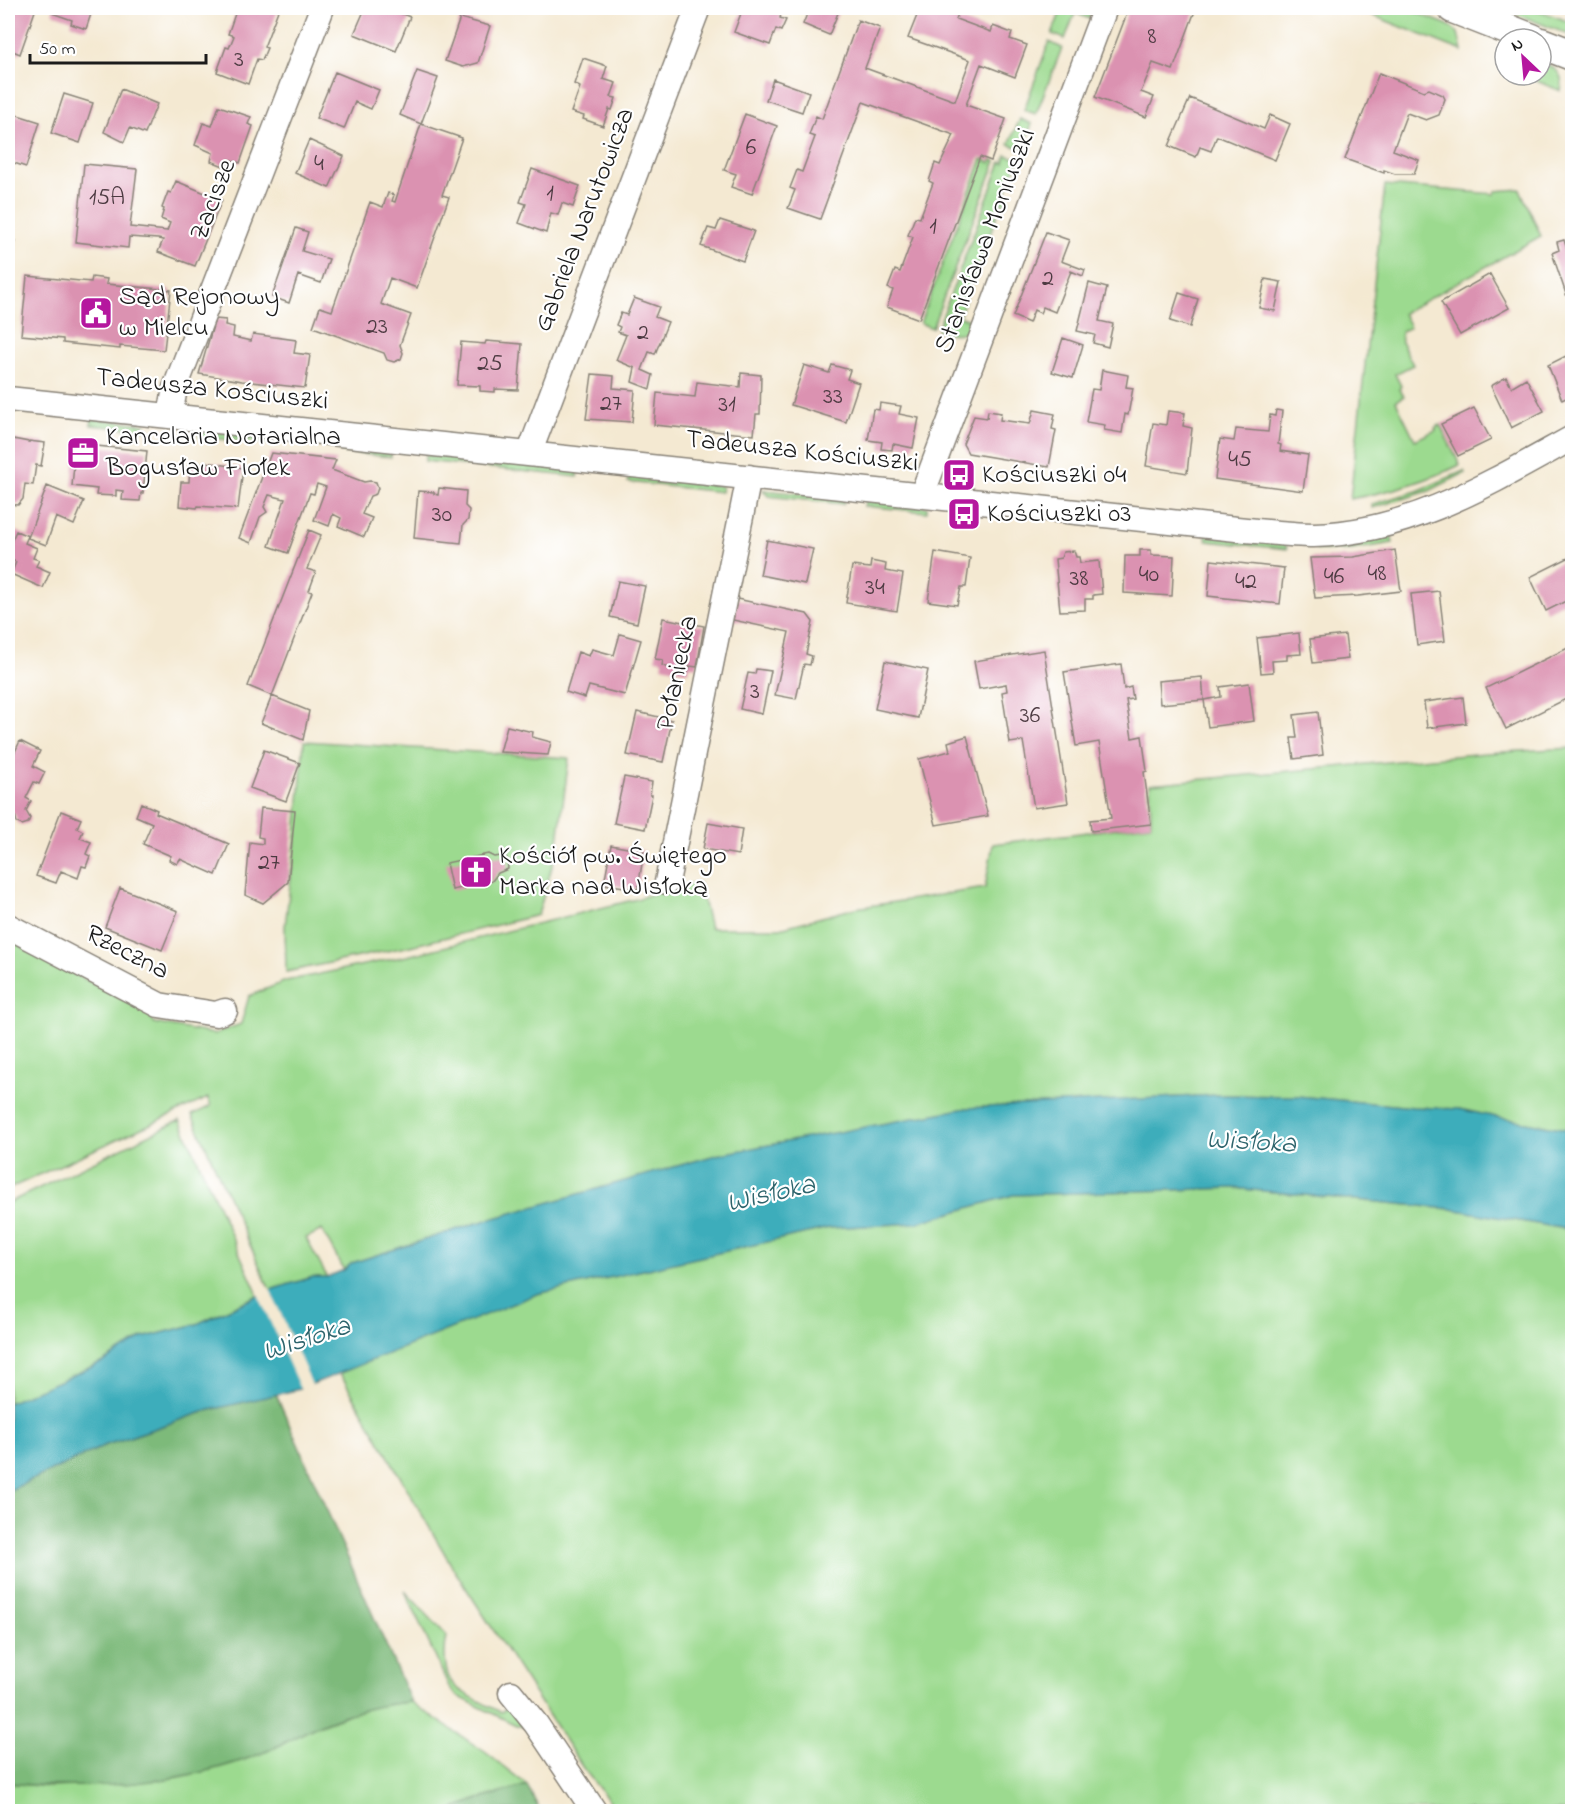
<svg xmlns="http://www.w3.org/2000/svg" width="1580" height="1819" viewBox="0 0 1580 1819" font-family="'Indie Flower',sans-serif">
	<rect width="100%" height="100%" fill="#fff"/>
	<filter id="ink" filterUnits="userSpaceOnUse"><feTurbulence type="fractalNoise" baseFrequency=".0167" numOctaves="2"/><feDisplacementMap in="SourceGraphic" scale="12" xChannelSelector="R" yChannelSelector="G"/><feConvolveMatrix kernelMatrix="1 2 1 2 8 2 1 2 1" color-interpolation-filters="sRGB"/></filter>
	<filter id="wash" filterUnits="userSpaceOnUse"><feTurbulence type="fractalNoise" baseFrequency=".008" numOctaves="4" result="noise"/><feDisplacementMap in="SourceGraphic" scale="24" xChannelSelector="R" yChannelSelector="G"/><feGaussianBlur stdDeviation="1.35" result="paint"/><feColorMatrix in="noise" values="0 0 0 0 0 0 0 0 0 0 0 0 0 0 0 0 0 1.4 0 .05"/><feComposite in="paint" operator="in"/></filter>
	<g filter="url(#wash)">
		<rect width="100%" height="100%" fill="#f4e9d2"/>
		<path fill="#9cda8f" stroke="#5c7b56" stroke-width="1.5" d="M1062 8H1089L1090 19 1075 13 1065 39 1052 34Z
			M1354 8H1405L1448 25 1458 33 1462 51Z
			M1501 8H1533L1572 23V36Z
			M1049 42 1062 48 1036 114 1024 110Z
			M1541 62C1555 67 1565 74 1561 91L1522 75H1541Z
			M1020 119 1032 124 1022 149 1009 144Z
			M1006 155 1019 159 1004 197 1009 200 1007 204 1002 202 959 316 974 322C968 338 950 334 937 330L1001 162 1004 163Z
			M982 159 991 163 992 159 996 161 932 328 920 323Z
			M1385 185 1495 194V191L1520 189 1541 236 1403 313 1410 327 1401 332 1402 343 1413 365 1395 374 1401 386 1399 389 1404 396 1396 401 1415 440 1436 430 1435 428 1440 425 1460 465C1425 482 1388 492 1350 499Z
			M92 419 145 424 144 430 91 425Z
			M200 430 273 438 272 444 199 437Z
			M341 446 391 451V457L341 452Z
			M426 455 578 470V477L425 461Z
			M1464 471 1465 473 1429 491 1372 508V504L1417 491Z
			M629 476 722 486 721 492 628 482Z
			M763 490 842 498 844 501 843 504 768 496Z
			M866 500 927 507V512L864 506Z
			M1206 535 1285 543 1287 549 1207 541Z
			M1391 535 1393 543 1352 550H1316L1318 544Z
			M304 741 569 758 557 849 538 915 406 947 286 972 285 926 296 836Z
			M1572 748V1130L1491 1116 1459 1109 1413 1107 1297 1096 1218 1095 967 1108 716 1155 477 1223 352 1263 344 1270 322 1230 306 1238 327 1277H313L270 1290 192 1115 211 1106 208 1098 8 1189V939L150 1013 154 1023 214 1034 241 1024 249 996 286 981 407 956 637 899 675 886 699 883 710 928H780L856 908 985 888 993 844 1151 824 1150 784 1486 753Z
			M180 1120 258 1295 197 1324 142 1338 101 1363 8 1403V1203Z
			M1233 1188 1451 1209 1572 1230V1811H617L583 1768 453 1568 340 1373 537 1294 829 1228 916 1223 1013 1195Z
			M405 1591 447 1636C444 1649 443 1676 455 1686 467 1697 486 1704 501 1712L508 1708 525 1727 516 1725 457 1696 450 1689Z
			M411 1702 485 1752 527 1785 473 1801 450 1811 8 1812V1783L49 1787 123 1784 184 1776 357 1711 389 1703Z"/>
		<path fill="#7dba7a" stroke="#4c6b4b" stroke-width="1.5" d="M276 1394 411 1702C380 1704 351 1712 322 1724 301 1733 282 1746 260 1754 181 1785 91 1791 8 1783V1491L106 1445 206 1411Z
			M527 1785 540 1811H450L473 1801Z"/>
		<path fill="#3eadbb" stroke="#2d646c" stroke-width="1.5" d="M1218 1095 1297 1096 1413 1107 1459 1109 1491 1116 1572 1130V1230L1451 1209 1233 1188 1013 1195 916 1223 829 1228 537 1294 300 1389 206 1411 106 1445 8 1491V1403L101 1363 142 1338 197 1324 270 1290 313 1277H327L344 1270 352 1263 477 1223 716 1155 967 1108Z"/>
		<path fill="#f4e9d2" d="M269 1287 313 1387 301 1391 257 1292Z"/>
		<g id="blocks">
			<path fill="#db92b1" d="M8 8H36L20 54 8 49Z
				M54 8H93L86 29 71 24 72 20 52 13Z
				M237 8H279L264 47 267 48 262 60 257 59 248 84 217 72 226 47 229 48 234 36 228 34Z
				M357 8H387L410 17 396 51 354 34 364 11Z
				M743 8H764L781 14 780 18 786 20 781 31 776 29 770 45 734 32Z
				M804 8H840L829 35 803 24 809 9Z
				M920 8 938 12 941 8 958 14 956 19 991 32 993 26 1012 33 1010 39 1027 45 1015 77 981 64 966 105 1006 119 991 161 980 157 919 319 887 307 893 290 888 288 895 270 900 272 913 237 908 235 915 217 920 218 933 183 929 181 935 163 940 165 954 135 863 102 820 219 788 208 795 190 790 188 797 170 802 172 815 137 809 135 816 116 822 119 858 20 880 28 865 68 955 101 970 60 908 38Z
				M1129 8H1186L1195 11 1173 70 1153 63 1141 92 1154 97 1146 117 1095 97Z
				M460 18 490 26 478 63 463 67 445 61Z
				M583 58 607 66 603 79 616 83 611 97 616 98 612 110 609 109 603 126 583 119 584 116 571 112 580 87 574 84Z
				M417 71 438 78 421 124 400 115Z
				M335 72 379 90 371 109 355 102 344 129 316 118Z
				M1379 73 1424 91 1429 89 1443 95 1445 99 1439 115 1426 120 1407 113 1393 150 1419 160 1414 174H1395L1384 170V173L1345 159Z
				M773 79 809 92 802 112 766 100Z
				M121 89 157 104 145 134 130 128 124 142 104 132Z
				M64 94 93 103 80 143 51 133Z
				M1190 98 1264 129 1270 115 1290 124 1275 160 1217 136 1211 151 1200 147 1196 157 1169 146Z
				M219 106 251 117 248 124 253 126 240 163 229 159 226 167 211 161 213 153 195 145 203 123 212 126Z
				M8 112 40 122 26 167 8 161Z
				M745 114 777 126 752 194 731 187 736 174 724 170Z
				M421 124 462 138 442 195 449 197 417 288 390 278 381 304 411 315 400 345 403 353 401 359 394 362 387 360 384 353 313 327 320 307 332 311 370 202 383 207 388 193 394 195 392 201 395 202Z
				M309 140 344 156 329 188 295 173Z
				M84 164 137 169 130 227 167 231 170 223 161 219 164 209 162 208 168 192 171 193 176 181 222 200 195 266 158 252 163 240 158 239 129 237 128 248 76 242Z
				M532 169 580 186 573 207 562 203 558 215 551 213 546 233 519 223 526 204 520 202Z
				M720 220 754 231 743 261 701 246 708 228 716 230Z
				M296 228 308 232 302 251 329 259 321 283 298 275 289 303 272 297Z
				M1046 232 1069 240 1061 261 1085 270 1083 276 1071 271 1055 312 1043 307 1040 313 1034 310 1029 323 1013 316Z
				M8 238 16 241 8 269Z
				M1564 240 1572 264V303L1570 297H1567L1552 253 1559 250 1557 242Z
				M1490 274 1509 308 1460 335 1441 302Z
				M27 276 91 282 92 277 107 279 106 284 171 290 164 350 120 346V349L63 343V339L21 335Z
				M1265 279 1281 282 1275 311 1259 308Z
				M1089 283 1107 288 1099 321 1113 324 1108 347 1093 343 1095 335 1077 331Z
				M1179 293 1198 299 1190 327 1170 321Z
				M634 298 659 307 655 317 668 322 655 354 649 352 642 370 653 375 650 389 632 382 635 368 616 360 626 335 618 332 620 327 616 325 621 313 627 315Z
				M215 319 226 320 225 325 234 327 233 337 251 341 253 334 296 340 294 353 310 355 305 388 242 381 199 374Z
				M1063 338 1083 345 1073 378 1052 372Z
				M486 341 522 344 518 390 495 389V392L480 391V386L457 385 461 342 485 344Z
				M1572 353V395L1562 400 1548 365Z
				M804 365 829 373 832 365 850 370 847 379 859 383 846 422 791 405Z
				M1102 370 1128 375 1126 387 1133 388 1128 415 1125 414 1122 433 1104 430 1105 425 1086 422 1092 389 1099 390Z
				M741 373 761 375 760 414H756L754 435 654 425 657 393 695 397 697 382 740 387Z
				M592 374 614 376 613 388 635 390 632 422 586 419Z
				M1506 377 1511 387 1526 378 1544 411 1511 428 1491 386Z
				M880 403 901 406 899 414 919 418 913 448 893 444 892 450 881 449 882 442 868 440 873 409 879 410Z
				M1474 408 1491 440 1458 456 1441 424Z
				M1034 410 1055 414 1052 429 1056 430 1049 467 968 453 963 444 974 416 987 418 988 411 1001 413 1000 420 1030 424Z
				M1276 410 1282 411 1278 444 1281 445 1280 451 1308 455 1303 491 1215 479 1220 439 1234 441 1236 429 1268 432 1270 415 1275 416Z
				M1168 411 1185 413 1183 426 1192 428 1187 473 1146 466 1153 423 1166 425Z
				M8 438 29 442V441L45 443 41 466 36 465 33 485 25 484 23 499 18 505 8 504Z
				M76 444 147 451 143 493H141L140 501 122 500 123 491 116 490V496L96 495 97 489 72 486Z
				M271 453 336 460 332 470 364 482 370 481 376 482 378 488 376 494 370 496 362 514 372 518 364 537 338 526 341 518 333 514 329 526 314 520 326 487 317 484 314 494 310 493 288 553 269 546 285 499 269 495 264 507 267 512 260 517 251 543 239 538Z
				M206 462 243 468 238 509 198 506 197 508 179 506 181 482H189L190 463 206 464Z
				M47 486 84 501 74 525 56 517 46 545 28 538Z
				M439 488 466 491 465 506 469 510 468 520 463 525 461 543 414 538 418 491 434 492V494L438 495Z
				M309 530 321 535 307 569 316 572 309 591 312 592 272 696 248 686Z
				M16 531 28 536 25 543 37 548 33 558 39 560 36 566 50 572 43 588 11 574 16 562 8 558V549Z
				M767 540 813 549 805 584 760 575Z
				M1140 550H1151V555L1174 556 1172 596 1124 593 1125 556H1140Z
				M1395 550 1401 591 1358 596 1315 598 1310 558 1353 557Z
				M1074 551 1076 557H1079L1080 563 1099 561 1102 594 1093 595V599H1085V610L1060 611 1055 559 1061 558 1063 552Z
				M935 552 970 558 966 587H961L957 605 928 601Z
				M1572 556V598L1546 611 1530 577Z
				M1211 560 1284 568 1280 604 1208 596Z
				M871 561 886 564 885 571 903 574 897 611 846 603 852 566 870 568Z
				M618 581 645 586 637 623 610 617Z
				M1439 591 1445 641 1417 645 1411 594Z
				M737 599 807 614 813 622 806 654 812 656 810 665 804 664 796 699 775 695 789 632 733 620Z
				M663 618 704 626 697 667 690 666 688 672 662 666 663 660 655 659Z
				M1299 633 1301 654 1287 655V660L1272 661 1273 672 1261 673 1257 638Z
				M620 634 641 640 625 695 589 686 585 698 566 692 578 652 589 656 592 649 614 655Z
				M1345 635 1348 659 1313 663 1310 639Z
				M1572 646V696L1506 729 1486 688Z
				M1044 650 1068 803 1034 808 1023 741 1010 743 1002 692 1007 691 1006 684 979 689 974 661Z
				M885 661 928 670 918 718 875 709Z
				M1121 664 1124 689 1131 687 1133 699 1126 700 1132 738 1142 736 1147 771 1144 772 1151 824 1091 831 1090 820 1111 818 1099 742 1076 746 1064 672Z
				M756 669 771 671 762 714 740 709 748 673 755 674Z
				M1202 677 1204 700 1160 704 1158 681Z
				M1249 683 1254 721 1208 727 1204 700 1221 697 1220 687Z
				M272 696 309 711 303 740 261 723Z
				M1463 697 1466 723 1427 728 1424 702Z
				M637 712 672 720 663 762 627 755Z
				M1318 712 1323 755 1294 759 1291 738H1297L1294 715Z
				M507 726 533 732 532 737 551 742 548 755 500 752Z
				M967 736 988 816 936 825 919 759 950 751 948 742Z
				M20 741 40 751 33 766 45 772 39 784 34 782 26 798 31 801 26 811 30 818 28 823 22 825 17 823 15 815 8 811V767Z
				M264 750 300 763 286 801 250 788Z
				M624 777 652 782 650 795H652L645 829 614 823Z
				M141 803 157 810 156 813 229 844 216 875 180 859 177 864 169 860 171 856 143 844 152 823 136 816Z
				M261 808 295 811 288 882 263 903 245 895 250 842 263 844V838L258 837Z
				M61 811 81 819 77 828 83 831 80 838 91 842 86 854 90 856 86 867 82 866 78 878 61 871 56 883 36 876Z
				M708 823 742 829 738 855 703 849Z
				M611 845 644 851 638 889 604 884Z
				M488 854 494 857 501 856 507 858 508 869 498 873 492 881 452 890 446 863Z
				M120 888 178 911 162 950 105 927Z"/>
		</g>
	</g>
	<g filter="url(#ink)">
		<use href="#blocks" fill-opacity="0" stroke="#888277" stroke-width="1.5"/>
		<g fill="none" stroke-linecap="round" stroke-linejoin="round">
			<g stroke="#888277" stroke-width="27">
				<path id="minor" d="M8 399 1246 530C1268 532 1292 535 1314 535 1409 533 1492 482 1572 438
					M170 416 175 388 322 8
					M529 454 698 8
					M922 495 1105 8
					M667 882 749 477
					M8 926 159 1005 216 1014 225 1011
					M511 1693 536 1724 595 1812"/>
			</g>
			<g stroke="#888277" stroke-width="33">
				<path id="tertiary" d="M1453 8 1532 39
					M1541 43 1572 55"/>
			</g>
			<use href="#minor" stroke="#fff" stroke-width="24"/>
			<use href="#tertiary" stroke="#fff" stroke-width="30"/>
		</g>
	</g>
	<defs>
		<g id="civic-square" transform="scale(1.725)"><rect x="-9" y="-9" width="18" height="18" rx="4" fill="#b5179e" stroke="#fff"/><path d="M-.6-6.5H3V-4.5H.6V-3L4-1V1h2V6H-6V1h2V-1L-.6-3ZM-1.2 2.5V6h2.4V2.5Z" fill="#fff"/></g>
		<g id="office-square" transform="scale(1.725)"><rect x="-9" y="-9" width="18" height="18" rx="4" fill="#b5179e" stroke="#fff"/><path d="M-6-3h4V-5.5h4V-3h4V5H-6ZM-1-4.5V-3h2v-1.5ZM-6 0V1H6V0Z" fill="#fff"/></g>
		<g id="bus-square" transform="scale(1.725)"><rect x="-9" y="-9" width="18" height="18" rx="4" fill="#b5179e" stroke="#fff"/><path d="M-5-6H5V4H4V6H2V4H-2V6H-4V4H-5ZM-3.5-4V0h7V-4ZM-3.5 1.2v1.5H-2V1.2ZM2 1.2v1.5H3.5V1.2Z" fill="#fff"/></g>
		<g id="church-square" transform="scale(1.725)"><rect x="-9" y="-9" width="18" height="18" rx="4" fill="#b5179e" stroke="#fff"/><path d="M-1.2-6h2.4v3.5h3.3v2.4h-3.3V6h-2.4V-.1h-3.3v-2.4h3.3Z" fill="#fff"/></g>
	</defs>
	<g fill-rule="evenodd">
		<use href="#civic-square" x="96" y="313"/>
		<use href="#office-square" x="83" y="453"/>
		<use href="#bus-square" x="959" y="475"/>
		<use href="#bus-square" x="964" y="514"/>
		<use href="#church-square" x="476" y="872"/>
	</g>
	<g text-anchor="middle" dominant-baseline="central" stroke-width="4.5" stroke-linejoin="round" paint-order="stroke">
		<g font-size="24" fill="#4c3a41">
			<text x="1152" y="37">8</text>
			<text x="239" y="60">3</text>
			<text x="751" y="148">6</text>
			<text x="319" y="164">4</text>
			<text x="550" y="194">1</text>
			<text x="107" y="198">15A</text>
			<text x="933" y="227">1</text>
			<text x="1048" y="279">2</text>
			<text x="377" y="327">23</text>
			<text x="643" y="333">2</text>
			<text x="490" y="364">25</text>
			<text x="833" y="397">33</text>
			<text x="611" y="404">27</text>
			<text x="727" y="405">31</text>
			<text x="1240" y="460">45</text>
			<text x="442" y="515">30</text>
			<text x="1377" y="574">48</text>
			<text x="1149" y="575">40</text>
			<text x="1334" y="577">46</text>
			<text x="1079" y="579">38</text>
			<text x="1246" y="582">42</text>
			<text x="875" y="588">34</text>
			<text x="755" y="692">3</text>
			<text x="1030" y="716">36</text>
			<text x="269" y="863">27</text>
		</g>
		<g font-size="27" fill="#1c1c1c" stroke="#fff">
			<text transform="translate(214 200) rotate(-69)">Zacisze</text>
			<text transform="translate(585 220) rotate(-69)">Gabriela Narutowicza</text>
			<text transform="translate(986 241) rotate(-69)">Stanisława Moniuszki</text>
			<text transform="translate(212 390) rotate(6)">Tadeusza Kościuszki</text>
			<text transform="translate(802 452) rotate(6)">Tadeusza Kościuszki</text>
			<text transform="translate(678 673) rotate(-78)">Połaniecka</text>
			<text transform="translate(127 953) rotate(27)">Rzeczna</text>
		</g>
		<g font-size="27" fill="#1c1c1c" stroke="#fff" text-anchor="start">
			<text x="119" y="297">Sąd Rejonowy<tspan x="119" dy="31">w Mielcu</tspan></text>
			<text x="106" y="437">Kancelaria Notarialna<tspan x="106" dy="31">Bogusław Fiołek</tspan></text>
			<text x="982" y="475">Kościuszki 04</text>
			<text x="987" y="514">Kościuszki 03</text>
			<text x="499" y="856">Kościół pw. Świętego<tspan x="499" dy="31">Marka nad Wisłoką</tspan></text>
		</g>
		<g font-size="28" font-style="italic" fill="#2d646c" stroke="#fff">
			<text transform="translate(1251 1143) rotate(3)">Wisłoka</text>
			<text transform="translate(771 1195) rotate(-13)">Wisłoka</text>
			<text transform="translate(307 1340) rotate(-18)">Wisłoka</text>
		</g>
	</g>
	<rect width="1580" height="1819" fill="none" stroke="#fff" stroke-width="30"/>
	<g transform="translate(1523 57) rotate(334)"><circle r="28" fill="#ffffff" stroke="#a4a4a4" stroke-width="1.5"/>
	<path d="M0-4.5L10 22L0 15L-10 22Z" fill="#b5179e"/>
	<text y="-9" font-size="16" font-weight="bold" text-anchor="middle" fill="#1c1c1c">N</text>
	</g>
	<path d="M30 54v9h176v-9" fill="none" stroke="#1c1c1c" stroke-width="3"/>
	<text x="39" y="54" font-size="18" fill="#1c1c1c" stroke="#ffffff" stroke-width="4.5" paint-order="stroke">50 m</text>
</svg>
